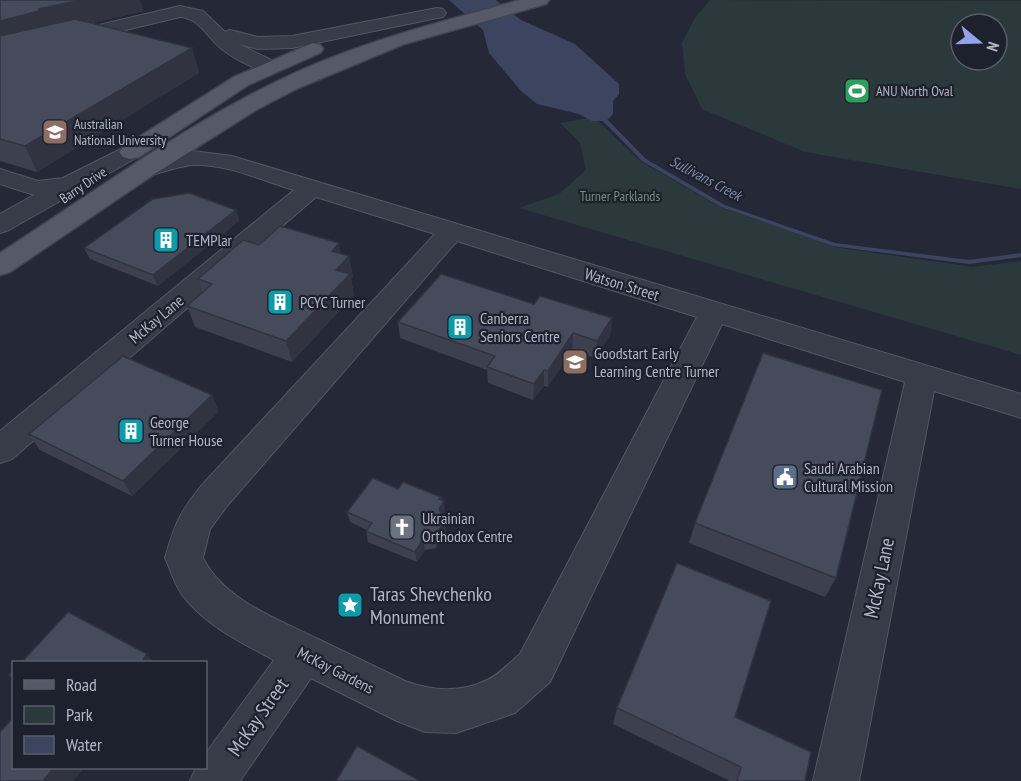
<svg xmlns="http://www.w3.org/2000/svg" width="1021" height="781" viewBox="0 0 1021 781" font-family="'PT Sans Narrow',sans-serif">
	<rect width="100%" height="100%" fill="#252937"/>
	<path fill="#2b393c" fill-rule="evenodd" d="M710 0 1021 1V189L805 152 702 109 685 74 682 43 695 18ZM961 24H997V60H961Z
		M594 117 640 161 720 207 834 247 973 267 1021 261V355L519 208 559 194 586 170 580 143 560 123Z"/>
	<path fill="#3c445f" d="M449 0H496L521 20 575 44 619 84V94L613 101V114L606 121H592L579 114 537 104 521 91 489 53 483 30Z"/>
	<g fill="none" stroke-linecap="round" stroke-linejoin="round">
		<path fill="#3c445f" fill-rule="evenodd" d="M596 112H600L646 159 725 205 835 243 969 260 1021 253V257L969 264 832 246 721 207 642 161 596 114Z"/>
		<g stroke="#535663" stroke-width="2">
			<path id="minor" d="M180 6 203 11 225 32 230 30 258 37 292 36 437 8 443 9 446 13 443 17 437 18 292 48 258 49 239 44 277 63 280 67 277 71 270 73C255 69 236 60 223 50 208 39 200 18 180 17L0 60V48Z
				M135 142 143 144 146 149 143 154 9 230 0 233V214L34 195 0 184V169L38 181 63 178Z
				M193 151 232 156 1021 394V418L934 391 859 781H813L905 382 722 324 550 682 515 713 456 733 425 732 397 721 311 678 240 781H190L196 768H206V753L274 660C242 643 206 626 183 596 175 586 171 570 165 558 175 523 179 514 201 486L435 234 316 197 12 459 0 463V431L294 190C263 181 228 164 195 165 175 165 153 179 136 175L132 170C143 155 176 152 193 151ZM457 241 697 317 520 654C510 662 499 675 487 680 461 693 432 691 405 681 376 667 347 653 318 639 277 619 224 600 203 558L210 529 227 506Z"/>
		</g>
		<g stroke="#414551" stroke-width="3">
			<path id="major" d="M520 0H549L546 4 404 44 296 89 256 110 153 175 10 272 0 275V253C90 195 182 127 278 81 355 43 438 23 520 0Z
				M313 43 320 45 323 49 320 53 248 85 139 157 131 159 123 157 119 152 123 147 234 77Z"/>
		</g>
		<use href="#minor" fill="#383c48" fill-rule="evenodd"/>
		<use href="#major" fill="#565a68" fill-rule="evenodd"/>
	</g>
	<path fill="#3c404f" d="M0 0 144 11 91 23 192 48 199 73 37 172 0 161Z
		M236 210 239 221 158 286 90 259 84 248Z
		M259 245 341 253 349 256 353 277 351 279 354 295 292 362 195 327 187 306 203 293 198 279Z
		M534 304 612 318 610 335 595 358 572 350 548 387 544 386 533 400 488 383 487 370 400 338 398 322Z
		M219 411 132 496 40 450 29 434Z
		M398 489 441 497 445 511 442 515 445 521 446 532 436 548 425 550 417 562 368 542 366 531 367 530 350 522 347 512Z
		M695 523 836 578 825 597 689 543Z
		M617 708 735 717 805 781H730L613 724Z"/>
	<path fill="#313440" d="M82 0H140L144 11 51 32 0 47V21L38 9Z
		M192 48 199 73 37 172 25 146Z
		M236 210 239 221 158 286 153 275Z
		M339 243 342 263 349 256 353 277 351 279 354 295 292 362 286 341 332 251Z
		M612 318 610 335 595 358 597 341Z
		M573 333 572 350 548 387V371Z
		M544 370V386L533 400 534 384Z
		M212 395 219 411 132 496 123 481Z
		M441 497V504L444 501 445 511 440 519 439 509V499Z
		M445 521 446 532 436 548 434 538Z
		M423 539 425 550 417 562 415 552Z
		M147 654 154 663H141Z
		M54 768H84L73 781H43Z"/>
	<path fill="#464b5c" stroke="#313440" stroke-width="1.5" d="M0 0H82L38 9 43 10 0 21Z
		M75 19 192 48 25 146 0 139V36Z
		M189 193 236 210 153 275 84 248 153 199Z
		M280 226 339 243 332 251 349 256 336 270 350 274 286 341 187 306 212 284 198 279 243 240 259 245Z
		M441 274 534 304 540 296 612 318 597 341 573 333 548 371 544 370 534 384 487 367 495 356 398 322Z
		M763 353 882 390 836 578 695 523Z
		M123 356 212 395 123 481 29 434Z
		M373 478 398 489 403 482 441 497 439 499 444 501 439 509 445 521 434 538 423 539 415 552 366 531 372 523 347 512Z
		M677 563 771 601 735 717 811 752 805 781H737L741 767 617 708Z
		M68 612 147 654 141 663H21Z
		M14 670V678L9 675Z
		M14 717V768H54L43 781H0V732Z
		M357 746 420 781H336Z"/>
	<defs>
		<g id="stadium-square" transform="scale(1.35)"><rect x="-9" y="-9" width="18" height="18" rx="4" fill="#2e9e5b" stroke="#1d212d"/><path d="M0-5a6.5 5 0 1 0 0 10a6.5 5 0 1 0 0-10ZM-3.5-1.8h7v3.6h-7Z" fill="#fff"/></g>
		<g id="university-square" transform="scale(1.35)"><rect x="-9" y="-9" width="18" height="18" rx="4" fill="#8d6e63" stroke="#1d212d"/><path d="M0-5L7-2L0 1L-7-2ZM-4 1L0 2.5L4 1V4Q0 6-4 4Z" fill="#fff"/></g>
		<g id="building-square" transform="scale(1.35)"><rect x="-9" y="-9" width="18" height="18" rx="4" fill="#0f9aa8" stroke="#1d212d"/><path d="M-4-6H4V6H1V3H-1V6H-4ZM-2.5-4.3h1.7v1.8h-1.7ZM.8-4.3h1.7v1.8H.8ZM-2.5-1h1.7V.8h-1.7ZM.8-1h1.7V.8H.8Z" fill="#fff"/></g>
		<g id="school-square" transform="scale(1.35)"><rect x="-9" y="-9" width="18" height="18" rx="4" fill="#8d6e63" stroke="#1d212d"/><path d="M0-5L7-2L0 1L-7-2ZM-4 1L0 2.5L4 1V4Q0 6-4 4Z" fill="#fff"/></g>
		<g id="civic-square" transform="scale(1.35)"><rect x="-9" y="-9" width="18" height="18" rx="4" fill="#5c6f8a" stroke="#1d212d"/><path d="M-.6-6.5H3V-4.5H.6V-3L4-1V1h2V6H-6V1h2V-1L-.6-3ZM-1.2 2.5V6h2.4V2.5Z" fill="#fff"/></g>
		<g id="church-square" transform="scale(1.35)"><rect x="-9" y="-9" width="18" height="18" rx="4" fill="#6b7280" stroke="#1d212d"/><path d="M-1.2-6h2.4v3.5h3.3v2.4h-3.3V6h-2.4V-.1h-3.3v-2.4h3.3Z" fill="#fff"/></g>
		<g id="sight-square" transform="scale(1.35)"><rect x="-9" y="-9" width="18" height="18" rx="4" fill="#0f9aa8" stroke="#1d212d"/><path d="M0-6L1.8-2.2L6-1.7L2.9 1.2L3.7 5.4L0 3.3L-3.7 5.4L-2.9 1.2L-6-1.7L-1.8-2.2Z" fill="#fff"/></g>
	</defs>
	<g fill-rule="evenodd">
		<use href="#stadium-square" x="857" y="91"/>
		<use href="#university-square" x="55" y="132"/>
		<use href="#building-square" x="166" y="240"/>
		<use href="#building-square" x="280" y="302"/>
		<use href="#building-square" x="460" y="327"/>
		<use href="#school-square" x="575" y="362"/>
		<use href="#building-square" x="131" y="431"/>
		<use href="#civic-square" x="785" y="477"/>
		<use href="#church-square" x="402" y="527"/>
		<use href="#sight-square" x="350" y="605"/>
	</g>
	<g text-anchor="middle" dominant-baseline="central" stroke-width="4.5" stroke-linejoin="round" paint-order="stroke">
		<g font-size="14" fill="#b3b6c4" stroke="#1d212d" text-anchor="start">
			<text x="876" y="91">ANU North Oval</text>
			<text x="74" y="124">Australian<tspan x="74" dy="16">National University</tspan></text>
		</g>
		<g font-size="14" fill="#b3b6c4" stroke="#1d212d">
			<text transform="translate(83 185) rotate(-34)">Barry Drive</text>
		</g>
		<g font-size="14" fill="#6d927d" stroke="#1d212d">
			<text x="620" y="196">Turner Parklands</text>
		</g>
		<g font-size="15" font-style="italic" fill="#7f88a9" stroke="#1d212d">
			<text transform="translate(706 178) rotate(28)">Sullivans Creek</text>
		</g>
		<g font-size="16" fill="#b3b6c4" stroke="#1d212d" text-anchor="start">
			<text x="186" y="240">TEMPlar</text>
			<text x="300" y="302">PCYC Turner</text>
			<text x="480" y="318">Canberra<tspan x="480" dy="18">Seniors Centre</tspan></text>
			<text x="594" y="353">Goodstart Early<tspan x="594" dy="18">Learning Centre Turner</tspan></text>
			<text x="150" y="422">George<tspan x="150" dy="18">Turner House</tspan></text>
			<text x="804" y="468">Saudi Arabian<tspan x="804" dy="18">Cultural Mission</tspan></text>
			<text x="422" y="518">Ukrainian<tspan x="422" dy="18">Orthodox Centre</tspan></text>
		</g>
		<g font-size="16" fill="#b3b6c4" stroke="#1d212d">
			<text transform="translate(622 284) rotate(17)">Watson Street</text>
			<text transform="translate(156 319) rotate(-40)">McKay Lane</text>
			<text transform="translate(336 670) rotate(27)">McKay Gardens</text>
		</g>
		<g font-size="20" fill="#b3b6c4" stroke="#1d212d">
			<text transform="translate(879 578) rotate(-78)">McKay Lane</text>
			<text transform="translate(258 717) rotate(-55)">McKay Street</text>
		</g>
		<g font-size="20" fill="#b3b6c4" stroke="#1d212d" text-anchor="start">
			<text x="370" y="594">Taras Shevchenko<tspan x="370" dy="23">Monument</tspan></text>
		</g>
	</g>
	<rect x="12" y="661" width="195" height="108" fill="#1d212d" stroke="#595d69" stroke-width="1.5"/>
	<rect x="24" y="680" width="30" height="9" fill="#565a68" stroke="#595d69" stroke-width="1.5"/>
	<text x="66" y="691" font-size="18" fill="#b3b6c4">Road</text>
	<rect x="24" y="706" width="30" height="18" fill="#2b393c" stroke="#595d69" stroke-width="1.5"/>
	<text x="66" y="721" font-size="18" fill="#b3b6c4">Park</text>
	<rect x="24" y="736" width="30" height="18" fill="#3c445f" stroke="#595d69" stroke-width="1.5"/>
	<text x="66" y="751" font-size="18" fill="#b3b6c4">Water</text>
	<g transform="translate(979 42) rotate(109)"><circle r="28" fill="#1d212d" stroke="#595d69" stroke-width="1.5"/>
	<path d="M0-4.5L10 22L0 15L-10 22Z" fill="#92a3ea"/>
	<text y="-9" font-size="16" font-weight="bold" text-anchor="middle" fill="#b3b6c4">N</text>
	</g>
</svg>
